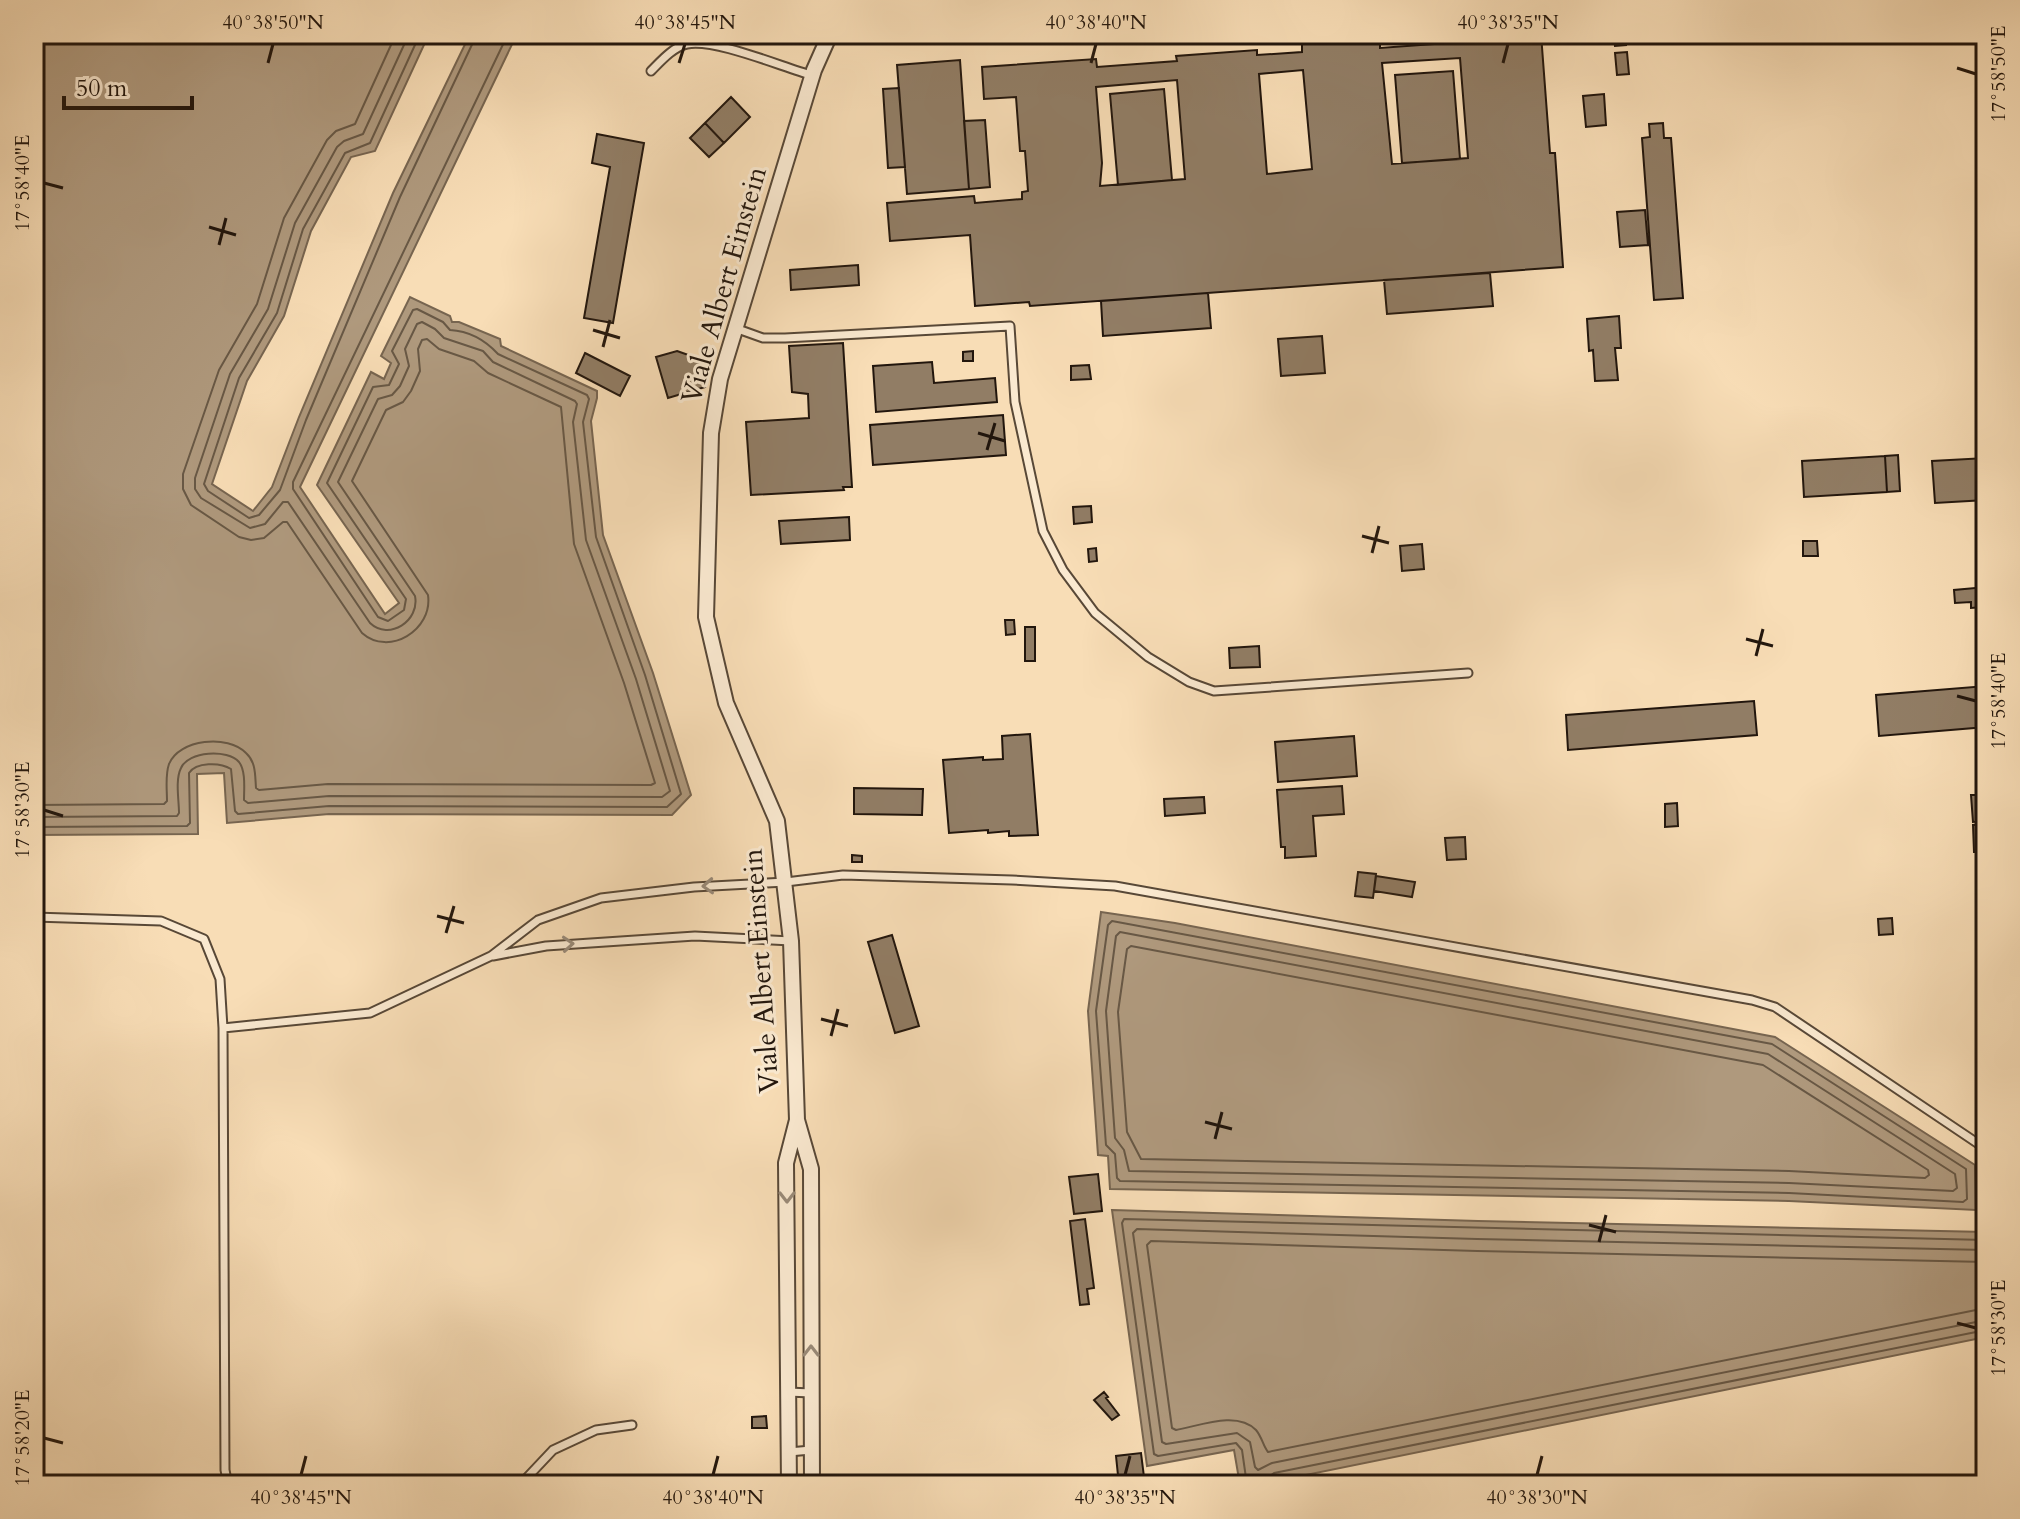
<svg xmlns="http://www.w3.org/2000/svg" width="2020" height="1519" viewBox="0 0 2020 1519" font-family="Cardo,serif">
	<rect width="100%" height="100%" fill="#f8ddb6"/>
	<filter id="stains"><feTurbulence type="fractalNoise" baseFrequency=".0025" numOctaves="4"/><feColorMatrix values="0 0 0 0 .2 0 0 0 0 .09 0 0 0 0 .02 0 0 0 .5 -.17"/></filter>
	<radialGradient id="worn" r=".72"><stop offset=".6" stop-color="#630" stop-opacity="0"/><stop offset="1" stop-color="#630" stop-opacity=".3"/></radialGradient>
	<path fill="#af997d" stroke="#776550" stroke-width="2" d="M34 34H429L375 151 351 157 311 231 284 316 247 381 212 484 253 511 272 487 299 417 393 193 470 34H517L300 487 385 614 399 603 317 485 371 372 384 379 391 363 381 356 410 297 450 316 452 322H459L500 339 501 346 597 391V398L591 421 603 535 653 673 691 795 672 815 329 814 227 823 224 773 197 774 198 834 34 835Z
		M1101 912 1175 923 1775 1037 1975 1165 1976 1210 1789 1201 1110 1189 1108 1156 1098 1155 1088 1011Z
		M1112 1210 1478 1221 1986 1232V1337L1256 1485H1240L1234 1450 1147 1466Z"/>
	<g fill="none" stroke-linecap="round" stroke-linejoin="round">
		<path stroke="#685845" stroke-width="2" d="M420 34 370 143 345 153 303 229 277 313 239 378 204 484 208 491 249 518 259 515 280 490 306 420 400 197 477 34
			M34 805 164 804 167 801C167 789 165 775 169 764 179 739 228 734 246 753 256 762 255 775 256 788L259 790 328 784 651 785 655 783 624 683 574 544 561 407 488 373 474 361 439 349 427 339 422 340 418 349 420 371 411 391 403 402 386 410 352 481 428 595C433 630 389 657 362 633L287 522H283L264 538 251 540 239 537 191 505 183 489V474L219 370 257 304 284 218 327 140 336 131 355 124 396 34
			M34 817 177 816 179 813C179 800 175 780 181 768 188 751 228 749 239 762 246 771 244 789 244 800L248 803 329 796 662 797 670 791 636 679 586 540 573 422 577 404 575 401 493 362 483 351 444 338 435 329 422 322 417 324 405 349 409 366 400 386 392 395 378 399 338 482 415 596C420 621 389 641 370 623L288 502H283L265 524 250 528 201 498 195 489V478L230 374 268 309 295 223 337 147 344 141 363 134 409 34
			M34 827 187 826 190 823 189 773C196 762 220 762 231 769L235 811 238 814 329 806 667 807 681 794 645 675 596 537 583 422 589 399 587 395 498 354C486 341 469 331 450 330L443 322 417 309 413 310 392 351 399 364 389 385 373 387 327 483 406 599 404 610 388 621 378 617 293 489V482L508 34
			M1112 921 1772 1044 1966 1169 1967 1199 1963 1202 1789 1193 1120 1181 1117 1178 1115 1154 1106 1145 1096 1011 1108 925Z
			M1120 932 1768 1054 1955 1174 1957 1188 1953 1191 1789 1183 1129 1171 1124 1150 1115 1138 1106 1011 1116 936Z
			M1131 946 1763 1065 1928 1170 1929 1175 1925 1178 1789 1171 1141 1159 1127 1132 1118 1012 1127 949Z
			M1986 1250 1477 1239 1137 1229 1133 1233 1162 1442 1166 1444 1237 1433 1250 1442 1255 1467 1258 1470 1272 1463 1986 1320
			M1986 1262 1477 1251 1151 1241 1147 1245 1172 1428 1176 1430C1199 1426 1237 1410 1256 1430 1262 1437 1263 1446 1268 1452L1986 1308
			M1247 1485 1242 1450 1236 1443 1158 1456 1154 1454 1122 1223 1124 1219 1986 1240
			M1266 1485 1267 1478 1274 1473 1986 1330"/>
	</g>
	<path fill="#917d65" stroke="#22160d" stroke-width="2" fill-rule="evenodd" d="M1541 34 1550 153H1555L1563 267 1030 306 1029 302 975 306 970 235 890 241 887 203 974 196 975 203 1022 199V192L1028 191 1025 151H1020L1016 97 984 99 982 67 1096 59 1097 67 1177 61 1176 56 1257 50V55L1302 52V44L1380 39V48L1461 42 1460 35ZM1460 58 1468 158 1392 164 1382 63ZM1303 70 1312 169 1267 174 1259 74ZM1177 80 1185 179 1100 186 1102 163 1096 87Z
		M1614 34H1625L1626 45 1615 46Z
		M1627 52 1629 74 1617 75 1615 53Z
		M960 60 969 189 907 194 897 65Z
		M1453 71 1460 159 1402 163 1395 75Z
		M899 88 905 167 888 168 883 89Z
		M1164 89 1172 180 1118 185 1110 94Z
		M1604 94 1606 125 1586 127 1583 96Z
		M731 97 750 117 724 143 705 123Z
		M985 120 990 187 969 189 964 121Z
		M705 123 724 143 709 157 690 138Z
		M1663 123 1664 138H1671L1683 298 1654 300 1642 138 1650 137 1649 124Z
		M597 134 644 143 613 323 584 318 610 167 592 163Z
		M1645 210 1648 245 1620 247 1617 212Z
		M858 265 859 285 791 290 790 270Z
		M1490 273 1493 306 1387 314 1384 280Z
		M1208 293 1211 328 1103 336 1101 301Z
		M1619 316 1621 348H1615L1618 380 1595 381 1593 350 1589 351 1587 319Z
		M1322 336 1325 373 1281 376 1278 339Z
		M843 343 852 487H843L844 490 751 495 746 422 809 418 808 394 792 392 789 346Z
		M677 351 697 358 705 387 668 398 656 357Z
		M973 351V361H963V352Z
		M585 353 630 376 620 396 576 373Z
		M932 362 934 383 995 378 997 402 876 412 873 366Z
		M1089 365 1091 379 1071 380V366Z
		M1003 415 1006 455 873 465 870 425Z
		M1898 455 1900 491 1887 492 1885 456Z
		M1885 456 1887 492 1804 497 1802 461Z
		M1986 458V500L1935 503 1932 461Z
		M1091 506 1092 522 1074 524 1073 507Z
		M849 517 850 540 781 544 779 521Z
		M1803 541H1817L1818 556H1803Z
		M1422 544 1424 569 1402 571 1400 546Z
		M1096 548 1097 561 1089 562 1088 549Z
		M1986 587 1983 607 1971 608V602L1955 603 1954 590Z
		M1005 620H1014L1015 634 1006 635Z
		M1025 627H1035V661H1025Z
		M1259 646 1260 667 1230 668 1229 648Z
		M1986 686V727L1879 736 1876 695Z
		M1754 701 1757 735 1568 750 1566 715Z
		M1030 734 1038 835 1009 836V831L988 833V830L949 833 943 760 983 757V760L1003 759 1002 736Z
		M1354 736 1357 776 1278 782 1275 742Z
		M1342 786 1344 814 1313 816 1316 856 1285 858V847H1281L1277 790Z
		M854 788 923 789 922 815 854 814Z
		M1971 795H1986V821L1973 822Z
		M1204 797 1205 813 1165 816 1164 799Z
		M1677 803 1678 826 1665 827V804Z
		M1986 824V852H1974L1973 825Z
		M1465 837 1466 859 1447 860 1445 838Z
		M852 855 862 856V862H852Z
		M1358 872 1376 874 1373 898 1355 896Z
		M1376 876 1415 882 1412 897 1374 891Z
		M1892 918 1893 934 1879 935 1878 919Z
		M892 935 919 1026 895 1033 868 942Z
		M1098 1174 1102 1211 1074 1214 1069 1177Z
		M1085 1219 1094 1288 1087 1289 1089 1304 1080 1305 1070 1221Z
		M1104 1392 1108 1397 1106 1398 1119 1415 1112 1420 1094 1400Z
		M766 1416 767 1428H752V1417Z
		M1141 1453 1145 1485H1119L1116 1456Z
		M1166 1481V1485H1145L1144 1483Z"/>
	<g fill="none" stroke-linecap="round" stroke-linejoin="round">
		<g stroke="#584837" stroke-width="11">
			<path id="service" d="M651 71C661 61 673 47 687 44 714 38 782 67 811 75
				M735 328 763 338H785L1010 326 1015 402 1043 531 1063 570 1095 613 1148 657 1189 682 1214 691 1468 673
				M34 917 161 921 204 939 220 979 223 1028 225 1470 228 1485
				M493 956 546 946 695 936 791 941
				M223 1028 370 1013 491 956 538 920 601 898 694 887 786 882 843 875 1012 880 1115 886 1752 1000 1775 1007 1986 1149
				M788 1392 811 1393
				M789 1452 811 1450
				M520 1485 553 1450 596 1430 632 1425"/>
		</g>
		<g stroke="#584837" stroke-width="18">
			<path id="minor" d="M789 1485 786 1163 797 1120
				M812 1485 811 1169 797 1120 791 941 777 821 726 703 706 617 711 433 720 379 814 70 830 34"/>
		</g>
		<use href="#service" stroke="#fae9d0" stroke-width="7"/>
		<use href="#minor" stroke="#fae9d0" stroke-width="14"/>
	</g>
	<defs><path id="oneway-chevron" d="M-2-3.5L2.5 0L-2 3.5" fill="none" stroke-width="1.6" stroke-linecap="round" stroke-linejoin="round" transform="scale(2)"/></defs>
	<g stroke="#998a78">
		<use href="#oneway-chevron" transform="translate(708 886) rotate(177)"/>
		<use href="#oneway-chevron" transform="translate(568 944) rotate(-4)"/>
		<use href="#oneway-chevron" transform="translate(787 1197) rotate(90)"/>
		<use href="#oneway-chevron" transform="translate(811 1351) rotate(-90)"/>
	</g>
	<path fill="none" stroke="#22160d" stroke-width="3" d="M268 63 273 44M679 63 685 44M1091 63 1096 44M1503 63 1508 44M1957 68 1976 74M44 183 63 188M209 227 236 235M219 245 226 218M593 330 620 338M603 347 610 320M978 433 1005 441M987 450 995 423M1362 536 1389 543M1372 553 1379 526M1746 639 1773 646M1756 656 1763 629M1957 696 1976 701M44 810 63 816M437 916 464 923M446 933 454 906M821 1019 848 1026M831 1036 838 1009M1205 1122 1232 1129M1215 1139 1222 1112M1589 1225 1616 1232M1599 1242 1606 1215M1957 1323 1976 1328M44 1438 63 1443M301 1475 306 1456M713 1475 718 1456M1125 1475 1130 1456M1537 1475 1542 1456"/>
	<g text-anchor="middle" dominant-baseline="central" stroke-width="6" stroke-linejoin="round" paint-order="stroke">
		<g font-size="28" fill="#22160d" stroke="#fae9d0">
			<text transform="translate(724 285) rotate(-74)">Viale Albert Einstein</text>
			<text transform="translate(761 971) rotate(-94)">Viale Albert Einstein</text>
		</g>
	</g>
	<rect width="2020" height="1519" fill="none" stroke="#f8ddb6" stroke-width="88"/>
	<path d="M64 96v12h128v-12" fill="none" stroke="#22160d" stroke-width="4"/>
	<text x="76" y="96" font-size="24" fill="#22160d" stroke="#fae9d0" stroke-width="6" paint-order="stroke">50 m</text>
	<rect x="44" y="44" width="1932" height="1431" fill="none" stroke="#22160d" stroke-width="3"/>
	<g font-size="20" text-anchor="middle" fill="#22160d">
		<text x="273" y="29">40°38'50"N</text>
		<text x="685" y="29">40°38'45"N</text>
		<text x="1096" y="29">40°38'40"N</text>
		<text x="1508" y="29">40°38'35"N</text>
		<text transform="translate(1998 74) rotate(-90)" y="7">17°58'50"E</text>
		<text transform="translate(22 183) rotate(-90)" y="7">17°58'40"E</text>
		<text transform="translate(1998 701) rotate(-90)" y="7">17°58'40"E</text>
		<text transform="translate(22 810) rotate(-90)" y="7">17°58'30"E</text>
		<text transform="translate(1998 1328) rotate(-90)" y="7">17°58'30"E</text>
		<text transform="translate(22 1438) rotate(-90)" y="7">17°58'20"E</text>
		<text x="301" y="1504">40°38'45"N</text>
		<text x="713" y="1504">40°38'40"N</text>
		<text x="1125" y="1504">40°38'35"N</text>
		<text x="1537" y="1504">40°38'30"N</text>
	</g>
	<rect width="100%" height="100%" filter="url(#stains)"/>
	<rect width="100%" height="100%" fill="url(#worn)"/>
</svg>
